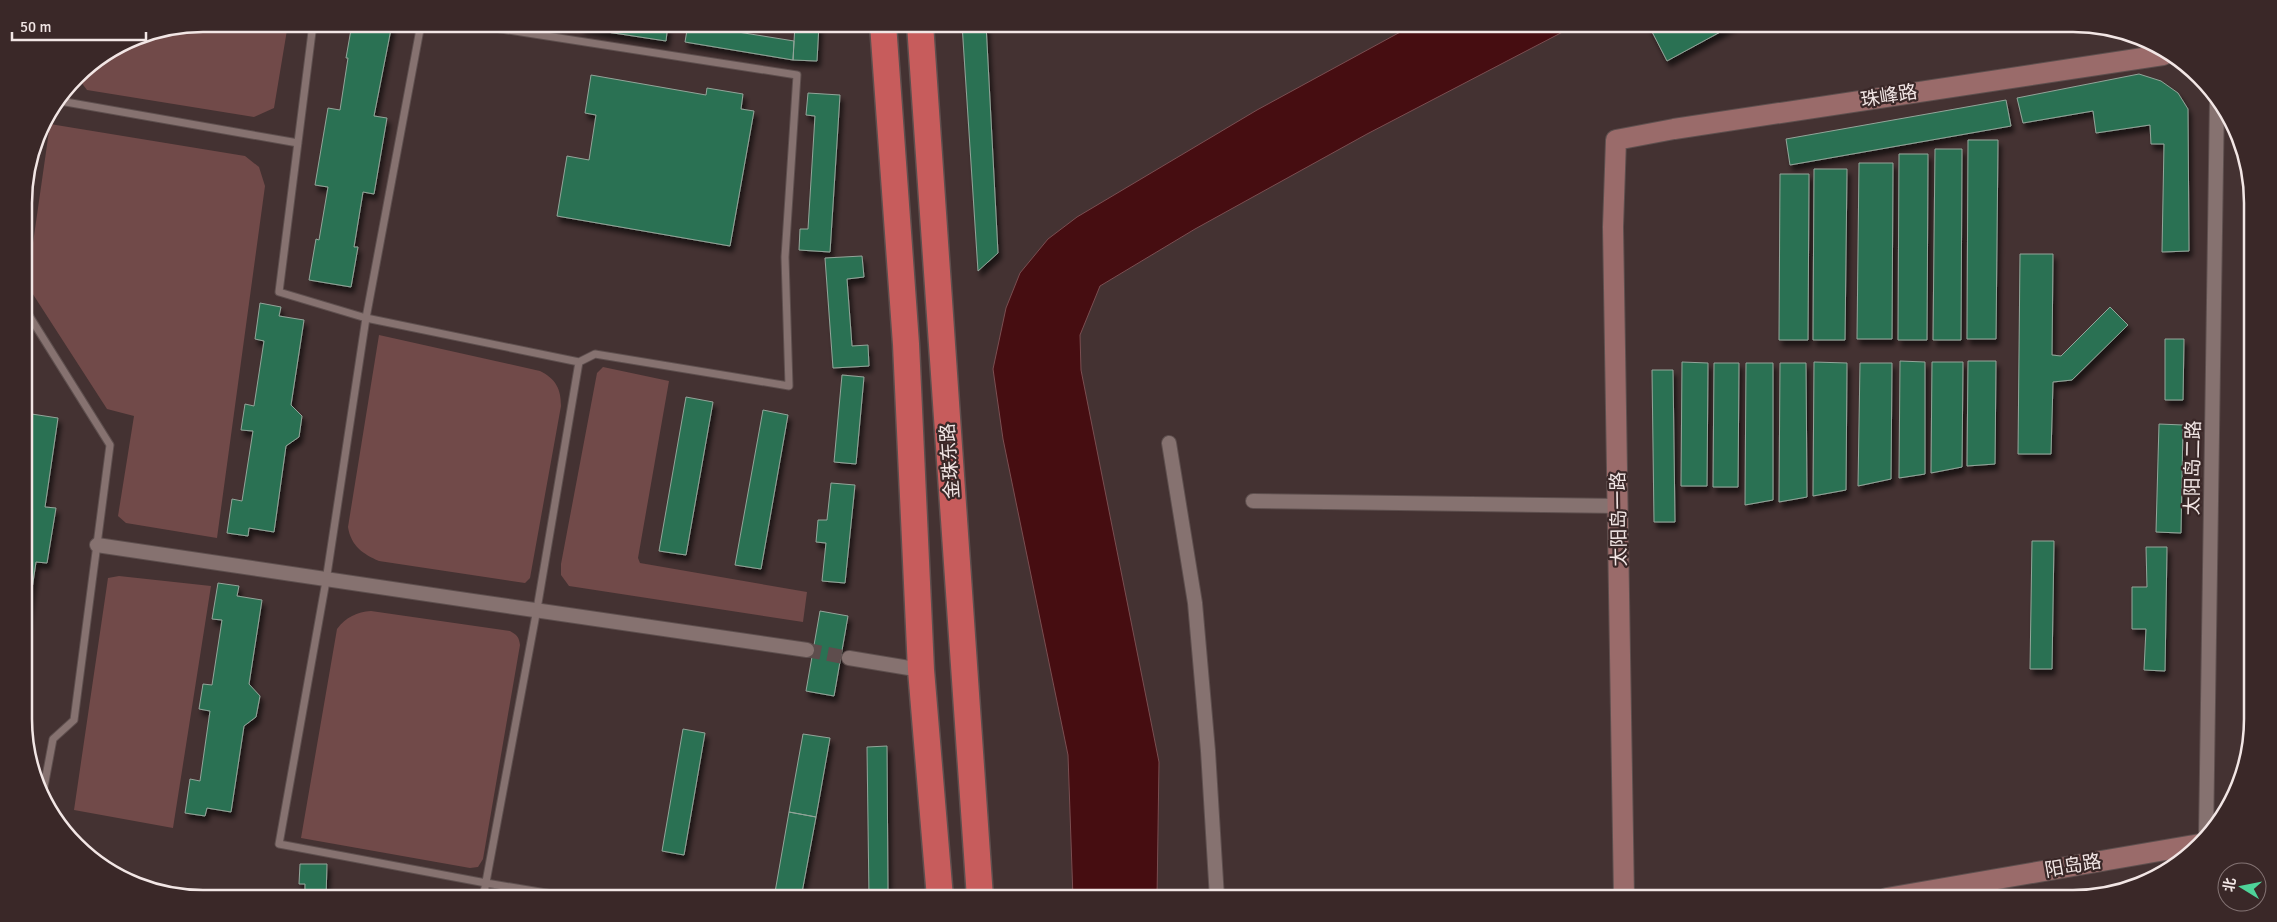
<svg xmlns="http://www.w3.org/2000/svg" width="2277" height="922" viewBox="0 0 2277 922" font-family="Signika,'Noto Sans SC',sans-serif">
	<defs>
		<filter id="shadow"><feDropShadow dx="3" dy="5.5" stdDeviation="2.5" flood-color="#0009"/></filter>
	</defs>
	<rect width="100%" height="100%" fill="#443232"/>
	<path fill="#714a49" d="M204 24H288L274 108 254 117 87 90 78 78 85 69 135 37Z
		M50 124 245 156 259 167 265 186 217 538 126 523 118 516 134 416 107 409 27 285Z
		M379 335 540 371C556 379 561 389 561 406L530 578 525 583 379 561C363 554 351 546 348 527Z
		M603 367 669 381 638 558 640 563 807 592 803 622 569 586 561 575V564L597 373Z
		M119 576 211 586 173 828 74 810 108 578Z
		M371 611 510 631C517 635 519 637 520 645L483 859 478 867 470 868 301 838 337 629C346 617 357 612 371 611Z"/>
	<path fill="#460d11" stroke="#7a4e51" d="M1415 24H1578L1367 134 1195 229 1100 286 1080 335 1081 370 1159 762 1157 898H1073L1068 755 1003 439 993 369 1006 308 1020 273 1048 239 1077 217 1257 110Z"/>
	<path fill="#2c7152" stroke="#92a59a" filter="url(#shadow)" d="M352 24H392L374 116 387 118 374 194 363 192 354 247H358L351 287 309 280 316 239 319 240 328 187 315 185 328 108 340 110 348 58H346Z
		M582 24H668L666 41 581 28Z
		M688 24 794 41 793 60 685 42Z
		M795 24H819L817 61 793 60Z
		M962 24H986L998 253 978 271Z
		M1648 24H1735L1667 61Z
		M2139 74 2161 81 2178 93 2188 109 2189 251 2162 252 2164 144H2151L2150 125 2096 133 2093 111 2023 123 2017 98Z
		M591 75 706 95 707 88 743 94 741 109 754 111 730 246 557 216 567 156 589 160 596 115 585 113Z
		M808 93 840 95 830 252 799 250 800 229H808L815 116 806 115Z
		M2006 100 2011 126 1790 165 1786 139Z
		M1968 140H1998L1996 339H1967Z
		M1935 149H1962L1961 340H1933Z
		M1899 154H1928L1927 340H1898Z
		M1859 163H1893L1892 339H1857Z
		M1814 169H1847L1845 340H1813Z
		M1780 174H1809L1808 340H1779Z
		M2020 254H2053L2052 355 2061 356 2110 307 2128 325 2072 380 2053 382 2051 454H2018Z
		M862 256 864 277 847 279 852 346 868 345 869 366 833 368 825 258Z
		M260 303 281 307 279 316 304 320 291 405 302 416 299 437 286 446 274 532 249 528 248 536 227 533 232 499 242 501 253 431 241 430 245 404 254 406 264 341 255 339Z
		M2165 339H2184L2183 400H2165Z
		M1900 361 1925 362V474L1899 478Z
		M1968 361H1996L1995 464 1967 466Z
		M1682 362 1708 363 1707 486H1681Z
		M1814 362 1847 363 1846 490 1813 496Z
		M1932 362H1963L1962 467 1931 473Z
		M1714 363H1739L1738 487H1713Z
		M1746 363H1773V500L1745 505Z
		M1780 363H1806L1807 497 1779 502Z
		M1860 363H1892L1891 479 1858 486Z
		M1652 370H1673L1675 522H1654Z
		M842 375 864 377 856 464 834 462Z
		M686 397 713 402 686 555 659 551Z
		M763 410 788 415 761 569 735 565Z
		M25 413 58 418 45 507 56 508 47 563 36 562 26 629Z
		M2159 424 2183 425 2181 533 2156 532Z
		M831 483 855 485 845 583 822 581 826 543 816 542 818 520H827Z
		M2032 541H2054L2052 669H2030Z
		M2146 547H2167L2165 671 2144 670 2146 629H2132V587H2147Z
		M2251 560H2253V718L2251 733Z
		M218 583 239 586 237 596 262 600 249 684 260 696 256 717 244 726 231 812 207 808 205 816 185 813 190 779 200 781 210 711 199 709 203 684 212 685 222 620 212 619Z
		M820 611 848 616 834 696 806 691Z
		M683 729 705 733 684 855 662 851Z
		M803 734 830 738 816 817 789 812Z
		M887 746 888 896 869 897 867 747Z
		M789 812 816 817 801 898H774Z
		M300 864H327L326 898H305V884H299Z"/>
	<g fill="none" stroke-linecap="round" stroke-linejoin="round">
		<path stroke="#5e4d4d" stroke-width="14" stroke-dasharray="14 7" stroke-linecap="butt" d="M807 650 849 658"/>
		<g stroke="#5e4f4e" stroke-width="9">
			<path id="lane" d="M313 24 279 292 366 318 326 581 279 844 486 883 576 898
				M421 24 366 318 579 362 537 609 483 898
				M469 24 797 75 785 257 789 386 595 354 579 362
				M60 101 298 143
				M24 194 25 190
				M25 309 110 445 74 720 53 739 44 787"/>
		</g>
		<g stroke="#5e4f4e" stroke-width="16">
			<path id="street" d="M1169 443 1195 603 1208 751 1217 898
				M1253 501 1619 506
				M97 545C334 582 570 614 807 650
				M849 658 921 670
				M2206 838 2217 98"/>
		</g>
		<g stroke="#5e4f4e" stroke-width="22">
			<path id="secondary" d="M1624 898 1613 227 1616 140 1674 129 2163 55
				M1887 898 2200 844"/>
		</g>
		<g stroke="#5e4f4e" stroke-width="29">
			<path id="highway" d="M883 24 906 344 921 670 940 898
				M920 24 980 898"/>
		</g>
		<use href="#lane" stroke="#867270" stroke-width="7"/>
		<use href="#street" stroke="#867270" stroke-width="14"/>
		<use href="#secondary" stroke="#9a6b6a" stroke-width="20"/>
		<use href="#highway" stroke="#c75c5c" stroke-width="26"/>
	</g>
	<g text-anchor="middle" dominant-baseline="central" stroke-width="4.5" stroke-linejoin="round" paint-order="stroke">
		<g font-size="19" fill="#f2e6e5" stroke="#3a2828">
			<text transform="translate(1889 96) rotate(-9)">珠峰路</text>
			<text transform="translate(950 461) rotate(-94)">金珠东路</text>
			<text transform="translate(2193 468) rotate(-89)">太阳岛二路</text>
			<text transform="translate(1619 519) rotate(-91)">太阳岛一路</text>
			<text transform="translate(2073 866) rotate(-10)">阳岛路</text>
		</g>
	</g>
	<path d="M0 0H2277V922H0ZM203 32H2073A171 171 0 0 1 2244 203V719A171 171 0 0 1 2073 890H203A171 171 0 0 1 32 719V203A171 171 0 0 1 203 32Z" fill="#3a2828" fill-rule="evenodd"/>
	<path fill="none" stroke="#f2e6e5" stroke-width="2.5" d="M203 32H2073A171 171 0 0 1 2244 203V719A171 171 0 0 1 2073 890H203A171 171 0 0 1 32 719V203A171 171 0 0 1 203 32Z"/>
	<g transform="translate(2242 887) rotate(280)"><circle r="24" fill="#3a2828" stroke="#847474"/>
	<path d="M0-4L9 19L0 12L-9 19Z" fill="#4ed399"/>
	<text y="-8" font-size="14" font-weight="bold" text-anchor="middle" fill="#f2e6e5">北</text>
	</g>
	<path d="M12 32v8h134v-8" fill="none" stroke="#f2e6e5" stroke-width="2.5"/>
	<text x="20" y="32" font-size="15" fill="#f2e6e5" stroke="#3a2828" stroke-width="4" paint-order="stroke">50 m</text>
</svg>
